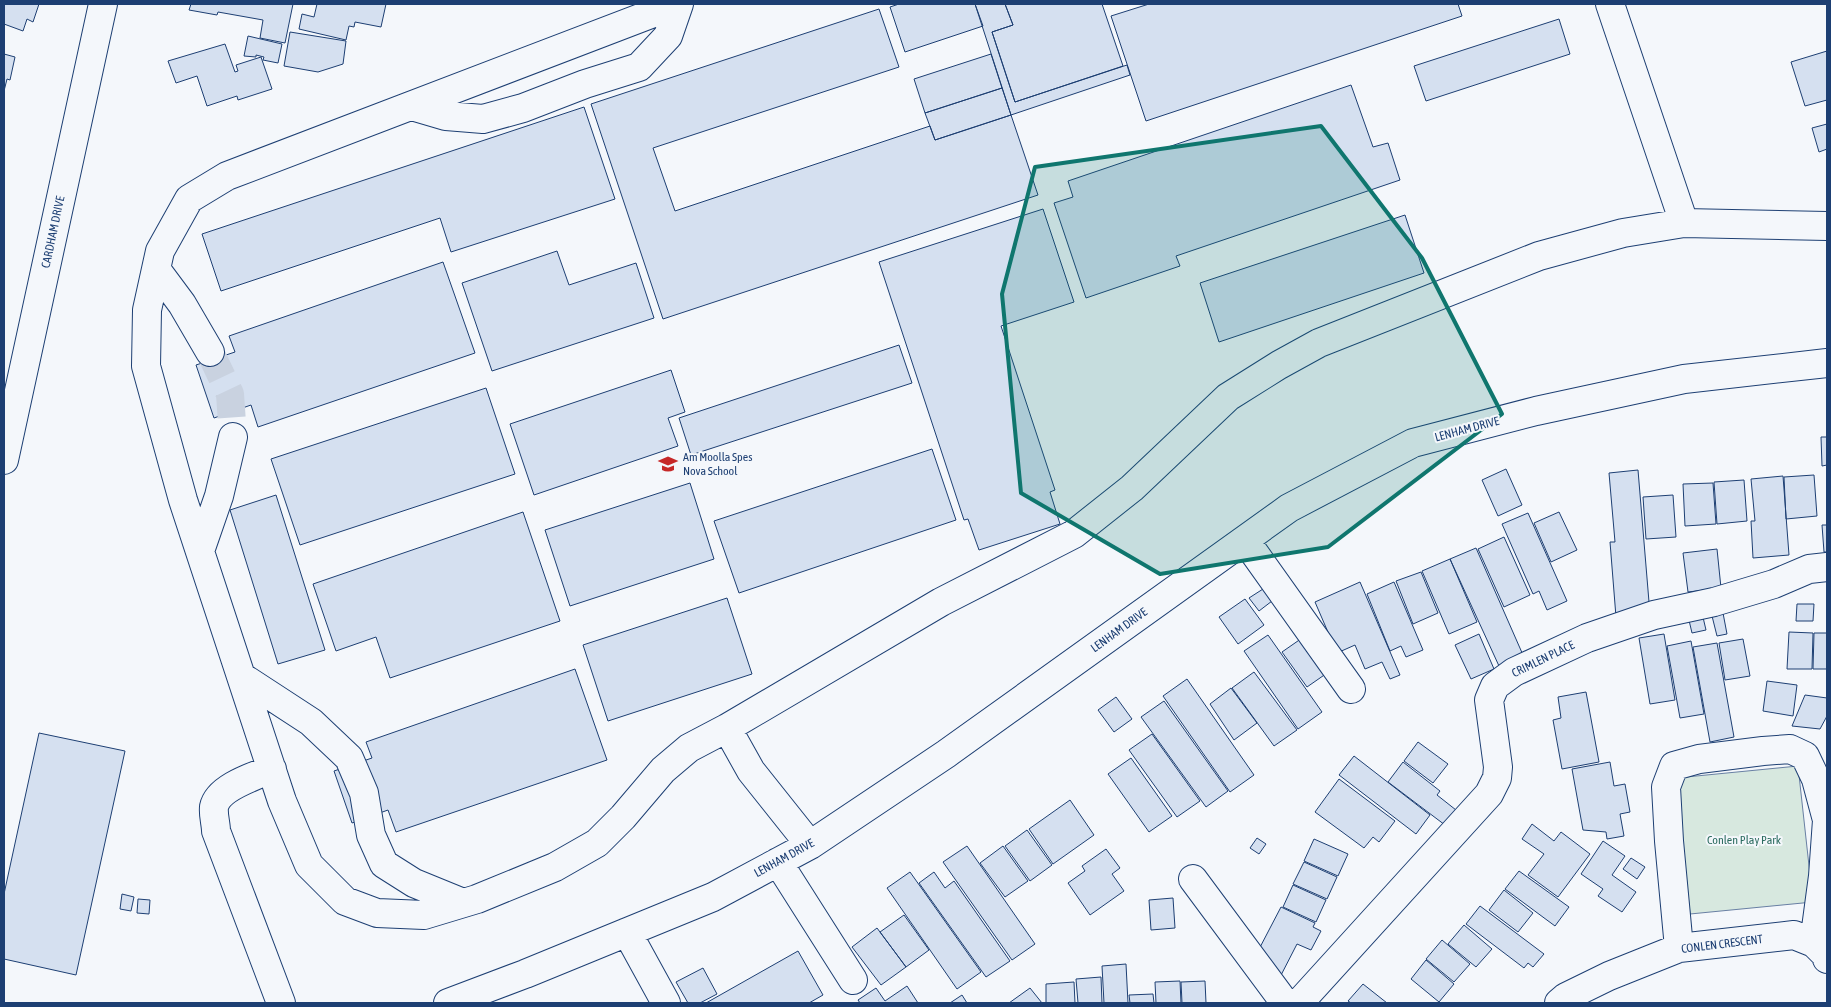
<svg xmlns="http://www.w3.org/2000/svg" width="1831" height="1007" viewBox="0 0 1831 1007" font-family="'Asap Condensed',sans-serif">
	<rect width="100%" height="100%" fill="#f4f7fb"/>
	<path fill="#d7e8df" stroke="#687fa3" d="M1798 766 1813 902 1690 914 1676 778Z"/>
	<path fill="#d5e0f0" stroke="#1d3f73" d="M4 4H39L33 22 27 19 23 31 4 24Z
		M191 4H293L285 43 260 38 263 20 218 12 217 15 189 10Z
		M317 4H386L381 27 355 22 354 27 349 26 346 40 299 29 302 14 314 17Z
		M899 4H975L983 26 905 52 890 7Z
		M975 4H1005L1013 25 992 32 1015 102 1127 65 1130 75 1011 115Z
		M1005 4H1102L1123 66 1015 102 992 32 1013 25Z
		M1149 4H1458L1462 16 1146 121 1111 16Z
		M879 9 899 67 653 148 675 211 930 126 935 140 1011 115 1038 195 663 319 591 104Z
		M1559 19 1570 54 1426 101 1414 66Z
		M290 32 346 41 343 64 318 72 284 66Z
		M248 36 282 44 278 63 263 60 264 57 256 55V57L244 56Z
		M225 44 235 72 238 71 236 65 261 57 272 89 238 100 237 96 207 106 197 76 176 83 168 61Z
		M1827 51V100L1805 106 1791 62Z
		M4 54 15 57 10 80 7 79 4 91Z
		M991 54 1002 88 925 113 914 79Z
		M1351 85 1373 147 1388 143 1400 180 1176 256 1180 266 1086 298 1054 203 1073 197 1068 181Z
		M1002 88 1011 115 935 140 925 113Z
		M584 107 615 199 451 252 440 218 221 291 202 234Z
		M1827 124V149L1819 152 1812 128Z
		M1043 209 1074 302 1001 326 1055 490 1050 492 1060 524 979 550 968 519 964 520 879 262Z
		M1405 215 1424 273 1219 342 1200 283Z
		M557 251 569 285 636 263 654 318 492 371 462 283Z
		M443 262 475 353 258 427 251 405 214 418 196 365 235 352 229 336Z
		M899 345 912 383 691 455 679 418Z
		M671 370 685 412 668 418 678 446 534 495 510 424Z
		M486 388 515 474 300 545 271 459Z
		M1821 437H1827V465L1822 466Z
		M932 449 956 520 739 593 714 521Z
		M1506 469 1522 505 1498 516 1482 480Z
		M1638 470 1650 614 1616 617 1610 542H1615L1609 473Z
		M1814 475 1817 516 1786 519 1784 477Z
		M1783 476 1789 555 1753 558 1751 521H1755L1751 479Z
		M1744 480 1747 521 1717 524 1714 482Z
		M690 483 714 559 570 606 545 530Z
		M1713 483 1716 524 1685 526 1683 484Z
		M276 495 325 650 278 664 230 510Z
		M1673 495 1676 537 1646 539 1643 497Z
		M523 512 560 621 390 678 376 637 336 651 313 584Z
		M1559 512 1577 550 1551 562 1534 523Z
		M1528 513 1567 601 1547 610 1539 591 1533 594 1502 524Z
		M1822 525H1827V552H1824Z
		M1504 537 1530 595 1504 607 1478 549Z
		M1476 548 1523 655 1499 666 1450 559Z
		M1717 549 1721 588 1688 592 1683 553Z
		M1450 559 1477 622 1449 634 1422 571Z
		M1421 572 1438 613 1413 624 1396 581Z
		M1360 582 1400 675 1390 679 1382 662 1365 669 1355 645 1337 653 1315 602Z
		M1394 582 1423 650 1406 657 1401 646 1390 651 1367 594Z
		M1263 589 1272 601 1259 611 1249 598Z
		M727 598 752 674 608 721 583 645Z
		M1245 599 1264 625 1238 644 1219 617Z
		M1797 604H1814L1813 621H1796Z
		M1702 613 1706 630 1692 633 1688 616Z
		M1723 613 1727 634 1717 636 1712 616Z
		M1789 632 1813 633 1812 669H1787Z
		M1814 633H1827V669H1813Z
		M1479 634 1494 669 1471 679 1455 645Z
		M1664 634 1675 700 1650 704 1639 638Z
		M1268 635 1322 712 1298 729 1244 651Z
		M1305 636 1330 671 1307 687 1282 652Z
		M1743 639 1750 676 1725 680 1719 643Z
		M1691 641 1704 714 1680 718 1667 646Z
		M1717 643 1734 737 1710 742 1693 647Z
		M575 669 607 760 396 832 388 810 352 823 334 771 372 758 366 742Z
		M1254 672 1297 730 1274 746 1232 688Z
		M1187 679 1254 775 1230 792 1163 696Z
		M1767 681 1797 685 1793 716 1763 711Z
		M1231 688 1257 723 1234 740 1210 704Z
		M1586 692 1599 762 1562 769 1553 720 1561 718 1558 697Z
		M1805 695 1827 698V716L1820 729 1792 726Z
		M1116 697 1132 719 1114 732 1098 710Z
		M1164 701 1228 791 1206 807 1141 717Z
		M39 733 125 751 76 975 4 959V894Z
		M1152 734 1200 801 1177 817 1129 750Z
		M1418 742 1448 764 1433 783 1404 761Z
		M1354 756 1430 815 1416 834 1339 775Z
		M1131 758 1172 816 1149 832 1108 774Z
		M1403 762 1440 791 1437 795 1456 810 1445 825 1388 782Z
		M1610 762 1614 786 1625 784 1630 812 1620 814 1624 836 1607 839 1606 832 1583 830 1572 769Z
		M1339 779 1395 821 1379 842 1373 837 1364 848 1315 812Z
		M1070 800 1094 835 1053 864 1029 829Z
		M1532 824 1554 841 1561 832 1590 854 1558 897 1528 875 1544 854 1522 839Z
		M1027 830 1052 865 1030 881 1005 846Z
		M1257 838 1266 844 1259 854 1250 848Z
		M1314 839 1348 854 1338 876 1304 861Z
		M1603 841 1625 856 1612 875 1636 892 1622 912 1598 896 1603 889 1581 874Z
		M967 846 1035 944 1012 960 943 862Z
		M1003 846 1028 881 1005 897 980 863Z
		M1106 849 1120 868 1112 874 1124 891 1090 915 1068 883 1085 871 1082 866Z
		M1631 858 1645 867 1637 879 1623 869Z
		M1304 862 1337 877 1327 899 1293 884Z
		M1519 871 1569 907 1555 926 1505 889Z
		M910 872 981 972 957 989 887 888Z
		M934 872 945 888 954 881 1010 961 986 977 919 883Z
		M1293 885 1326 900 1316 922 1283 907Z
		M1504 890 1533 913 1518 932 1489 910Z
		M122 894 134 897 131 911 120 909Z
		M1173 898 1175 928 1151 930 1149 900Z
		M138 899 150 900 149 914 137 913Z
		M1480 906 1544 954 1533 967 1528 963 1524 968 1466 924Z
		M1281 907 1315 923 1313 927 1321 931 1311 950 1297 944 1278 981 1257 953Z
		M904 915 929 950 906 967 880 932Z
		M1464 925 1492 949 1476 967 1448 944Z
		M877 928 906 967 881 985 852 947Z
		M1442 940 1470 964 1454 982 1426 959Z
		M798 951 823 995 809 1003H706Z
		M1426 960 1454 984 1439 1002 1411 979Z
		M1126 964 1128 1003H1104L1102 966Z
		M703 968 717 994 700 1003H688L676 982Z
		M1101 977 1102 1003H1078L1076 979Z
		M1180 981 1181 1003H1156L1155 982Z
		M1205 981 1206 1003H1182L1181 982Z
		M1074 982 1075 1003H1046V984Z
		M1363 984 1387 1003H1351L1348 1001Z
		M907 986 918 1003H860L858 1000 876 988 885 1001Z
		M1030 988 1042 1003H1009Z
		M1153 994 1154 1003H1130L1129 995Z
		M962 995 967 1003H950Z"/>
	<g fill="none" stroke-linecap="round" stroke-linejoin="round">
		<path stroke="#c9d2e0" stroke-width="28" stroke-dasharray="28 14" stroke-linecap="butt" d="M210 352 230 394 233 437"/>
		<g stroke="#1d3f73" stroke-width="30">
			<path id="minor" d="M677 4 227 176 189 199 160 251 147 310 146 366 183 500 282 801 309 865 345 901 377 913 424 915 477 899 555 867 597 843 623 817 663 770 689 748 727 728
				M1610 4 1684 223
				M412 106 446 116 483 119 523 108 585 84 639 67 668 36 679 4
				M156 269 182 304 210 352
				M4 460 103 4
				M1245 540 1351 689
				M200 551 219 496 233 437
				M242 677 311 722 349 758 364 793 371 835 384 864 414 883 463 903
				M272 769C255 776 218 787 214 807 213 815 216 824 216 831L281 1003
				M810 845 751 771 727 728 941 602 1074 534 1132 488 1228 397 1279 365 1319 343 1539 256 1623 233 1684 223 1827 226
				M778 862 853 980
				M1193 879 1285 1003
				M627 932 666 1003
				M1679 948 1669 841 1666 787 1674 766 1699 759 1763 751 1790 749 1805 756 1816 779 1827 820 1823 876 1814 943
				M448 1003 525 974 713 897 810 845 946 754 1289 508 1413 443 1536 411 1684 379 1827 363
				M1299 1003 1489 794 1497 778 1498 767 1489 700 1495 686 1514 672 1587 638 1654 615 1714 602 1774 584 1809 569 1827 567
				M1559 1003 1566 997 1609 976 1679 948 1794 935 1814 943 1825 954 1827 959"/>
		</g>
		<use href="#minor" stroke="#f4f7fb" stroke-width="28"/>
	</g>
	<path fill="#0f766e" fill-opacity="0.2" stroke="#0f766e" stroke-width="4" stroke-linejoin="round" d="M1321 126 1422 258 1502 414 1328 547 1160 574 1021 493 1002 294 1035 167Z"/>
	<defs>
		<g id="school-bare" transform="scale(1.5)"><path d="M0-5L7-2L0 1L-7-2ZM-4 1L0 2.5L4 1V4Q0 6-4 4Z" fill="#c62828" stroke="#f4f7fb" stroke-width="2.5" paint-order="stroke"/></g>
	</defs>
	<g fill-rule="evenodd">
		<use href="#school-bare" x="668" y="464"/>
	</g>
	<g text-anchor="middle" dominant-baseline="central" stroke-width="4" stroke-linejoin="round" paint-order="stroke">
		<g font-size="12" fill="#1d3f73" stroke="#f4f7fb">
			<text transform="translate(53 232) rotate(-78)">CARDHAM DRIVE</text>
			<text transform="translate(1467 429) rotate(-15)">LENHAM DRIVE</text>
			<text transform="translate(1119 630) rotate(-36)">LENHAM DRIVE</text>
			<text transform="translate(1543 659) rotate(-26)">CRIMLEN PLACE</text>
			<text transform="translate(784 858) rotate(-29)">LENHAM DRIVE</text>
			<text transform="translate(1722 944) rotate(-7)">CONLEN CRESCENT</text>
		</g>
		<g font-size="12" fill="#1d3f73" stroke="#f4f7fb" text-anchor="start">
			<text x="683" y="457">Am Moolla Spes<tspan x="683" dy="14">Nova School</tspan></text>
		</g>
		<g font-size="12" fill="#2c6c60" stroke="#f4f7fb">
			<text x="1744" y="840">Conlen Play Park</text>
		</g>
	</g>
	<rect width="1831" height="1007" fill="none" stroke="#1d3f73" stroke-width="10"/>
</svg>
